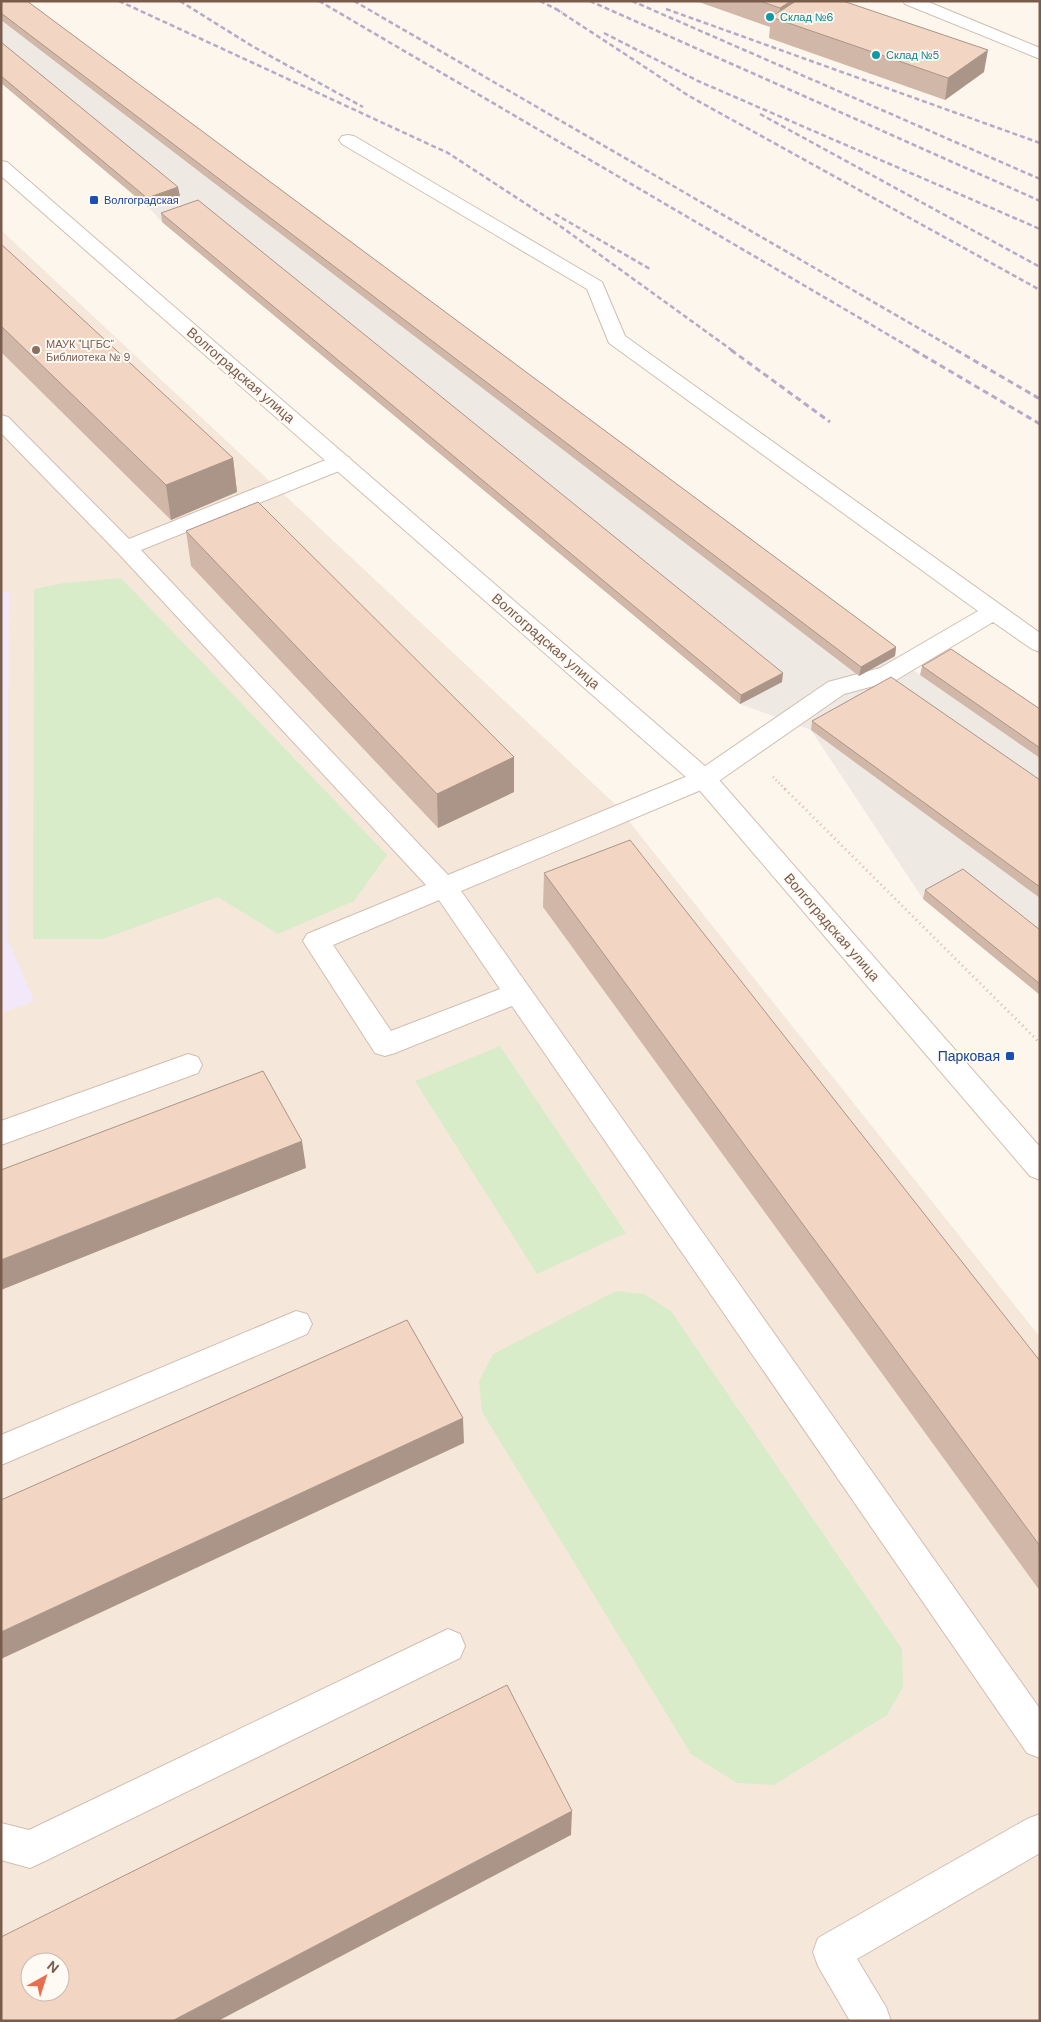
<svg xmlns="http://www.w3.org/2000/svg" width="1041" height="2022" viewBox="0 0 1041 2022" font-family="'DM Sans',sans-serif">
	<rect width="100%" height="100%" fill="#fdf6ec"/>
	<path fill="#f5e8da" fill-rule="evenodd" d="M1 230 616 805 1040 1337V2021H1ZM30 1962H60V1992H30Z"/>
	<path fill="#efe9e4" d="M19 2 920 675 949 658 1040 720V995L923 899 811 730 740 704 162 222 148 207 1 83V7Z"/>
	<path fill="#f3e8fa" d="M1 591 9 592 7 938 34 1001 1 1013Z"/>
	<path fill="#d8ecc9" d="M121 578 387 855 354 901 278 934 218 897 103 939H33L34 589 64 583Z
		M500 1046 626 1233 537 1274 415 1081Z
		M616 1291 644 1294 671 1311 902 1649 903 1687 887 1715 774 1785 737 1783 691 1754 482 1412 479 1381 493 1354Z"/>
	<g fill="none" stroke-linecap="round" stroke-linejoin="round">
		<g stroke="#d1beb0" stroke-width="2">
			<path id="service" d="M903 1H926L1040 48V59L905 4Z
				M348 135 354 136 602 282 625 336 1040 633V652L1032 649 993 622 896 680 844 694 713 785 461 891 1040 1709V1758L1027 1753 512 1006 395 1053 385 1056 375 1053 303 941 307 934 426 885 118 553 1 433V415L8 417 129 539 333 457 341 456 349 457 352 462 349 467 141 550 448 875 695 773 828 682 880 668 978 611 609 343 587 289 342 144 339 140 342 136ZM439 900 500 989 391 1031 333 945Z
				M188 1054 198 1057 202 1065 198 1073 1 1145V1121Z
				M296 1311 307 1314 312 1324 307 1334 1 1465V1435Z
				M448 1629 460 1634 465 1646 460 1658 43 1862 30 1868 1 1860V1823L29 1830Z
				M1040 1814V1853L857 1959 886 2007 891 2021H850L818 1966 813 1952 818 1938 1027 1819Z"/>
		</g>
		<g stroke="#d1beb0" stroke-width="2">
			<path id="tertiary" d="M1 161 7 162 713 773 1040 1147V1180L1030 1176 695 785 1 176Z"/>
		</g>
		<path stroke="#d9b8a5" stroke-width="2.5" stroke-dasharray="1 3" stroke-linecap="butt" d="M773 777 786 790"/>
		<path stroke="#d9b8a5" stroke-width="3" stroke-dasharray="1 4" stroke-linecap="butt" d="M785 789 1040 1043"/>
		<use href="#service" fill="#fff" fill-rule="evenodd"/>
		<use href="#tertiary" fill="#fff" fill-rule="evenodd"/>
		<path stroke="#b9a8c9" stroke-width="2.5" stroke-dasharray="5 3" stroke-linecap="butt" d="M119 1 448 153 560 226 733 351
			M180 1 252 46 363 107
			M319 1 916 351
			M354 1 958 351
			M540 1 562 12
			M590 1 1040 201
			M632 1 1040 179
			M556 9 689 96 1040 290
			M666 9 1040 143
			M604 33 698 81 1040 229
			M760 114 1040 267
			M555 214 650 269"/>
		<path stroke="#b9a8c9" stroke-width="3" stroke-dasharray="6 4" stroke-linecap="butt" d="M731 350 830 422
			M914 350 1040 424
			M956 350 1040 399"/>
	</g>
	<path fill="#d1b7a8" d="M1 1 896 647 895 656 859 676 1 20Z
		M696 1H843L984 72 945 100 769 38 770 27Z
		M1 42 180 196 148 207 1 83Z
		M161 213 782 682 740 704 162 222Z
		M1 244 233 458 237 492 171 520 1 352Z
		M186 531 514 757V792L438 828 191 566Z
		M922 666 1040 709V758L920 675Z
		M812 721 1040 780V898L811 730Z
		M544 873 1040 1361V1591L543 907Z
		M925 890 1040 930V995L923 899Z"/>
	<path fill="#aa9588" d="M791 1H819L779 20 780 8Z
		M988 50 984 72 945 100 948 78Z
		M178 187 180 196 148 207 147 198Z
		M233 458 237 492 171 520 166 485Z
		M896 647 895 656 859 676 861 667Z
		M783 673 782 682 740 704 741 695Z
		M514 757V792L438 828 437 794Z
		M302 1141 306 1168 1 1290V1260Z
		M463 1418 464 1443 1 1659V1632Z
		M572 1811 571 1835 218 2021H172Z"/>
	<path fill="#f3d5c3" stroke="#aa9588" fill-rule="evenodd" d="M1 1H27L896 647 861 667 1 13Z
		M760 1H791L780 8Z
		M796 1H843L988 50 948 78 771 17Z
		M1 42 178 187 147 198 1 76Z
		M198 200 783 673 741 695 161 213Z
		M1 244 233 458 166 485 1 326Z
		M258 502 514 757 437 794 186 531Z
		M951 649 1040 709V748L922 666Z
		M891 677 1040 780V887L812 721Z
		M630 840 1040 1361V1546L544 873Z
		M963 869 1040 930V984L925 890Z
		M263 1071 302 1141 1 1260V1170Z
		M407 1320 463 1418 1 1632V1500Z
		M507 1685 572 1811 172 2021H1V1937ZM30 1962H60V1992H30Z"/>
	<g fill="#0f9aa8" stroke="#fffaf3" stroke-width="2">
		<circle cx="770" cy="17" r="5"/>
		<circle cx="876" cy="55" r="5"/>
	</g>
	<g fill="#1a4fb4" stroke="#fffaf3" stroke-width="2">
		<rect x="89" y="195" width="10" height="10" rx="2.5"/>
		<rect x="1005" y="1051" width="10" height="10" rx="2.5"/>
	</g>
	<circle fill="#8d6e63" stroke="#fffaf3" stroke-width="2" cx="36" cy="350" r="5"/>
	<g text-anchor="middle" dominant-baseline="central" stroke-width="4" stroke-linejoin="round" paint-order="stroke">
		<g font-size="11" fill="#0d838f" stroke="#fffaf3" text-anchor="start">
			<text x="780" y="17">Склад №6</text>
			<text x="886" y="55">Склад №5</text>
		</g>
		<g font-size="11" fill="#164399" stroke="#fffaf3" text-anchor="start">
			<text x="104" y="200">Волгоградская</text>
		</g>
		<g font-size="11" fill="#785e54" stroke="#fffaf3" text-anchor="start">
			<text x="46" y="344">МАУК "ЦГБС"<tspan x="46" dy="13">Библиотека № 9</tspan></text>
		</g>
		<g font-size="14" fill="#7a5c4d" stroke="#fffaf3">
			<text transform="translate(241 375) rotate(41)">Волгоградская улица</text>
			<text transform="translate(546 641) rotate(41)">Волгоградская улица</text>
			<text transform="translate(832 927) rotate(49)">Волгоградская улица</text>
		</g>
		<g font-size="14" fill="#164399" stroke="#fffaf3" text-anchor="end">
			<text x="1000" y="1056">Парковая</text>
		</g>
	</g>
	<rect width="1041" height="2022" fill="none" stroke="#7a5c4d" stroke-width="5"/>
	<g transform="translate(45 1977) rotate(39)"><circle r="24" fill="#fffaf3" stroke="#cabbb1"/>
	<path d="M0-4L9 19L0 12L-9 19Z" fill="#e76f51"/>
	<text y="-8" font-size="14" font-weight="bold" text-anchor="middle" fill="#7a5c4d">N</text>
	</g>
</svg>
